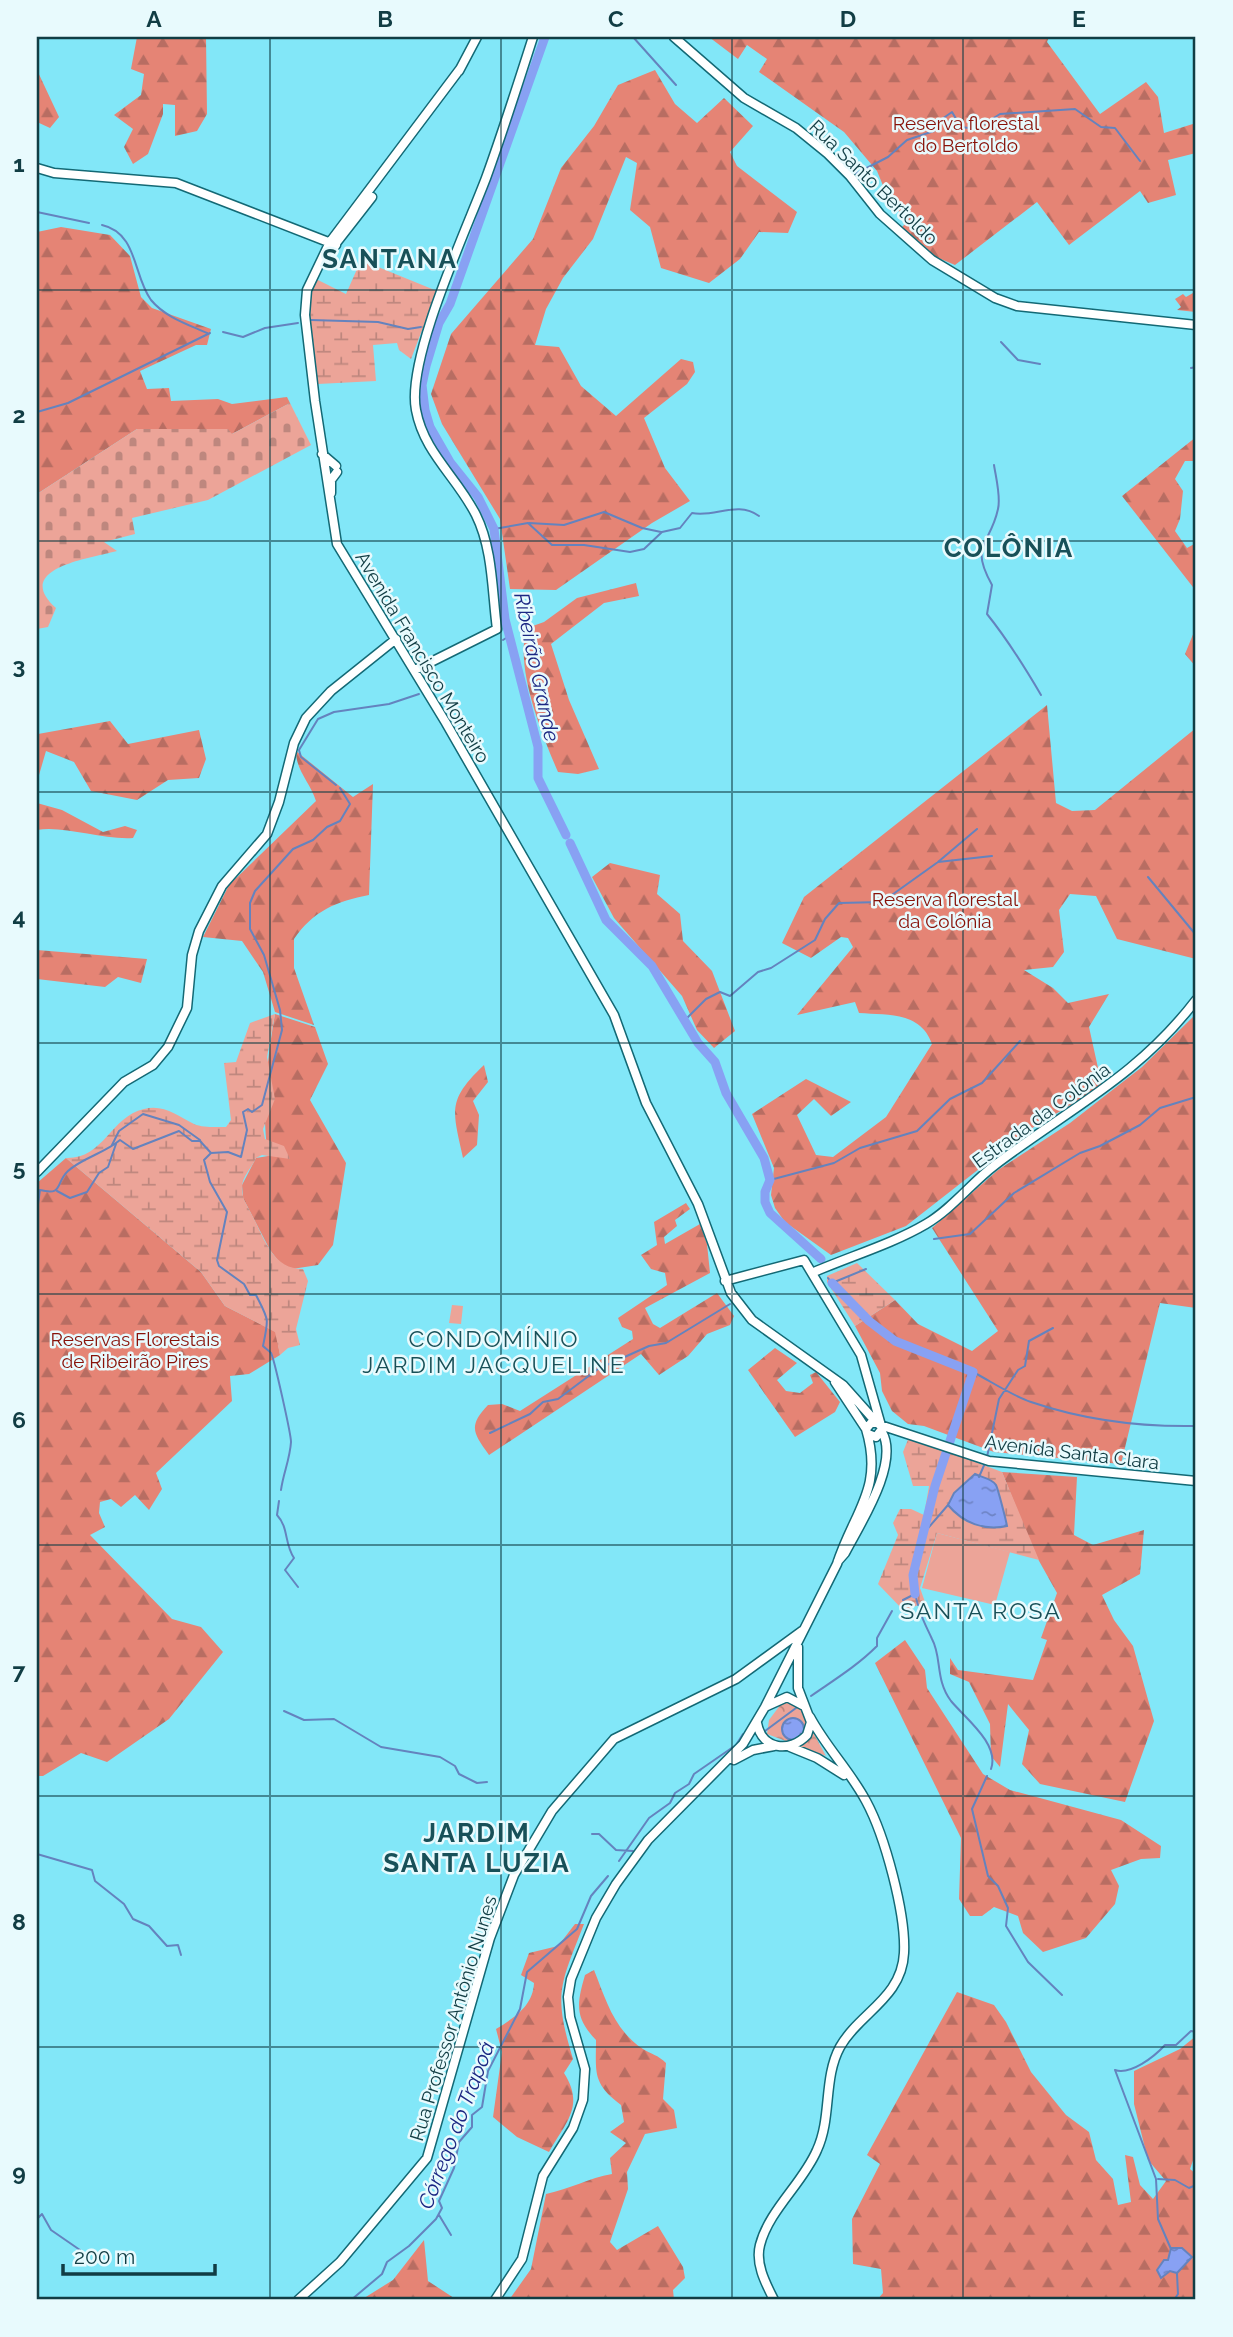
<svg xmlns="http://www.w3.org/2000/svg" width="1233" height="2337" viewBox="0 0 1233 2337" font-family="Raleway,sans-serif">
	<defs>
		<pattern id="forest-firs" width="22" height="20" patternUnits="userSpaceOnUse" patternTransform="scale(1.75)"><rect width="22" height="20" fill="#e58475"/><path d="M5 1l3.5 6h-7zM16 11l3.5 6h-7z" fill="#b86d62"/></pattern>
		<pattern id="wetland-marsh" width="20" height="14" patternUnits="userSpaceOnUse" patternTransform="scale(1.75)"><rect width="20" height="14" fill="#eca498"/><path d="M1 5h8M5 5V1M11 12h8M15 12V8" fill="none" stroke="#be877e"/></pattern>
		<pattern id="cemetery-stones" width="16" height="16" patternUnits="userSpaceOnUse" patternTransform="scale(1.75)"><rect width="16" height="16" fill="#eca498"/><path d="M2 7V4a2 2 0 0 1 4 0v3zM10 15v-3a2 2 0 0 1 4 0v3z" fill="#be877e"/></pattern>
		<pattern id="park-crowns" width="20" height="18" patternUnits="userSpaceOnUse" patternTransform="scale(1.75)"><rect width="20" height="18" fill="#eca498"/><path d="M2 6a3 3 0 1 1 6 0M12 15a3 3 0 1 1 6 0" fill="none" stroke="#be877e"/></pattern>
		<pattern id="water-ripples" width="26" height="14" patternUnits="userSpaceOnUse" patternTransform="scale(1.75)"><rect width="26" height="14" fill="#88a1f3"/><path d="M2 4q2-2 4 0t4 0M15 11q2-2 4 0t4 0" fill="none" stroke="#6e84c6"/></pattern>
	</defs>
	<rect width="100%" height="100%" fill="#82e7f8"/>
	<path fill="url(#forest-firs)" d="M137 37H206L207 114 197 131 175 136V105L163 104V114L148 154 133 164 124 147 133 129 114 115 141 95 144 74 131 69Z
		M709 37H1049L1047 42 1100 114 1146 82 1158 97 1164 133 1196 123V153L1168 160 1176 195 1148 203 1140 191 1069 245 1037 202 955 265 936 257 902 227 909 220 891 205 877 171 844 132 759 72 767 59 747 45 738 59Z
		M37 70 59 117 50 128 37 122Z
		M655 70 675 104 697 123 724 98 753 126 730 152 737 166 797 212 788 233 759 232 740 259 709 283 661 268 650 227 630 210 637 163 626 157 593 239 563 278 546 309 535 345 559 347 581 386 616 416 681 359 693 362 695 372 687 384 644 418 665 468 690 501 652 523 556 590 510 589 500 519 442 424 431 394 451 334 533 239 561 168 594 126 618 85Z
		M61 227 110 235 130 256 141 297 152 308 211 329 207 345H196L140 371 147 389 169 388 171 401 218 399 232 404 287 397 290 403 232 434 137 429 37 494V232Z
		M1193 293 1196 295V312L1177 310 1181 307 1175 299 1183 294 1186 297Z
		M1196 437V461H1185L1175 479 1183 491 1180 519 1175 531 1187 548 1196 543V591L1122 496Z
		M636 583 639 596 604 603 551 644 569 700 599 769 578 774 558 772C542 735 514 666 527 628L544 622 577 598Z
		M1196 627V667L1185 654Z
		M1047 705 1056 803 1072 811 1095 810 1196 728V959L1117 939 1096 896 1070 894 1059 910 1064 952 1053 967 1024 970 1053 988 1068 1003 1109 994 1089 1027 1102 1086 1029 1130 906 1226 831 1255 785 1222 775 1208 771 1195 774 1168 752 1114 806 1079 851 1102 831 1116 814 1099 797 1115 816 1155 833 1157 886 1117 932 1044C921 1012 888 1015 859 1013L855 1002 797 1015 853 947 848 938 841 937 811 958 782 943 804 897Z
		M110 721 128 744 199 730 206 759 199 778 168 780 137 800 91 791 74 762 46 751 37 782V730L38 734Z
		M296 751 353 797 373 784 369 895C337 901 313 911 294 939V968L314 1025 275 1012 263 972 242 941 203 937 229 885 316 801C310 782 296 771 296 751Z
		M37 803 62 810 103 832 125 826 137 830 133 838C102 840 63 825 37 830Z
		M610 863 660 875 657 894 680 914 683 941 712 971 735 1031 714 1048 697 1030 682 996 614 918 592 877Z
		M37 950 147 959 141 983 118 977 105 987 37 979Z
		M275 1014 315 1027 328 1064 310 1100 346 1163 333 1245 318 1265 292 1269 280 1263 270 1250 243 1198 242 1185 256 1158 268 1156C261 1108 267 1061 275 1014Z
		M1196 1014V1308L1160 1303 1121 1464 994 1452 924 1426 908 1424 892 1411 882 1391 880 1373 855 1326 895 1300 918 1324 972 1351 998 1331 932 1228 998 1170 1070 1123 1142 1067Z
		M484 1065 488 1082 473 1101 479 1115 477 1145 463 1158C453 1111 446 1101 484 1065Z
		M66 1158 201 1272 225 1306 276 1332 280 1355 249 1374 230 1376 232 1401 156 1473 162 1489 149 1510 135 1495 121 1507 111 1499 100 1502 99 1513 105 1527 90 1535 172 1619 201 1627 223 1652 169 1719 107 1762 81 1753 43 1776H37V1183Z
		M686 1203 690 1209 675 1220 677 1226 664 1237 665 1244 700 1224 707 1244 710 1273 645 1308 653 1324 660 1328 717 1293 734 1316 730 1325 707 1334 688 1356 659 1375 641 1354 489 1455C473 1433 468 1426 488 1405L502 1404 520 1411 633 1339 632 1331 622 1327 618 1318 667 1285 665 1273 651 1269 641 1255 657 1245 654 1222Z
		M775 1348 797 1363 777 1380 786 1391 800 1393 813 1383 810 1375 816 1372 840 1402 835 1412 795 1437 748 1370Z
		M1002 1472 1077 1477 1074 1535 1093 1545 1144 1530 1140 1574 1102 1595 1114 1620 1133 1646 1154 1721 1125 1802 1040 1784 1022 1764 1029 1730 1008 1704 1000 1767 991 1756 990 1724 969 1682 950 1674V1658L958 1670 1033 1680 1047 1640 1041 1638 1057 1593 1034 1552Z
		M905 1640 925 1670 927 1688 983 1774 1010 1790 1121 1820 1161 1846 1160 1858 1141 1859 1111 1870 1119 1886 1115 1904 1086 1938 1043 1952 1023 1933 1018 1916 994 1907 982 1916H970L959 1899 961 1838 875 1663Z
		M575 1924H584C560 1986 553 1993 573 2059L564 2073C585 2106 566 2122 549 2152L517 2137 493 2117 502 2052 496 2029C514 2018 533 2006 534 1983L521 1975 529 1953 558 1946Z
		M594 1970C606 2000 614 2030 643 2049 651 2054 658 2055 666 2063L663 2099 674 2110 677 2128 645 2134 627 2172 628 2189 610 2242 617 2250 658 2226 683 2267 685 2278 673 2290 674 2300H509L531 2269 546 2194C570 2189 589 2178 612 2174L610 2158 626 2143 610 2132 624 2122 621 2105C592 2083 596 2073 596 2040 574 2017 577 2003 585 1975Z
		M957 1992 994 2005 1006 2022 1031 2072 1066 2115 1089 2132 1096 2160 1113 2179 1118 2205 1131 2202 1125 2155 1133 2157 1140 2185 1153 2199 1166 2181 1148 2160 1134 2104V2071L1180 2049 1196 2036V2152L1190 2169 1196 2174V2300H877L883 2293 881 2269 853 2264 852 2219 880 2164 867 2155Z
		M424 2240 428 2281 457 2300H361L393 2280Z"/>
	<path fill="url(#wetland-marsh)" d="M361 260 437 291 411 359 399 350 397 343 373 345 376 381 318 384C315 353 300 308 316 279L346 294Z
		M275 1014 267 1057 275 1099 263 1129 265 1139 284 1146 290 1159 262 1155 256 1158C252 1167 242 1177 242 1187 241 1198 249 1208 253 1217 265 1240 273 1269 303 1269L308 1281 296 1329 300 1345 288 1348 280 1355 275 1332 225 1306 201 1272 66 1158C104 1159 110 1117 144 1109 164 1104 177 1116 194 1124 203 1128 217 1127 226 1127L231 1120 224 1063 236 1062 250 1023Z
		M857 1263 895 1300 855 1326 827 1282V1276Z
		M909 1437 1002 1472 1039 1560 937 1533 920 1588 925 1602 904 1611 878 1584 898 1535 893 1523 900 1509H911L924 1515 929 1486H913L903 1452Z"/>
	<path fill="url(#cemetery-stones)" d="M290 403 311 445 208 500 132 518 135 534 104 542 117 551C92 558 11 568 56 608L48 627 37 629V494L137 429H228L232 434Z"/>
	<path fill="url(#park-crowns)" d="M784 1700 797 1703 826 1756 767 1734 769 1720Z"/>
	<path fill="#eca498" d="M452 1305 463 1306 461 1324 449 1323Z
		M937 1533 1010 1552 995 1605 922 1588Z"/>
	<path fill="url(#water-ripples)" stroke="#6483be" stroke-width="2" d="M975 1474C981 1477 993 1479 996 1485 998 1489 1006 1520 1007 1526 984 1531 963 1523 948 1505L954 1493Z
		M782 1729a11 11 0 1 1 22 0a11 11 0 1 1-22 0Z
		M1171 2248H1182L1192 2257 1177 2273 1170 2271 1161 2278 1157 2270 1164 2260H1168Z"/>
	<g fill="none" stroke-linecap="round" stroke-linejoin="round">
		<path stroke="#6483be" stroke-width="2" d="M633 37 676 85
			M855 174 888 157 907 140 934 131 942 119 952 112 961 127 976 129 1000 114 1075 109 1101 127 1115 128 1140 161
			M37 212 89 223
			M102 225C138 233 133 276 151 300 165 317 187 324 207 333
			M311 320 378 322 408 329 421 327
			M434 328 438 329
			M223 332 243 337 265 328 298 323
			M1001 342 1018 360 1040 364
			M1191 368 1196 367
			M37 412 68 403 210 333
			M994 465C996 478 1001 497 998 509 990 546 969 544 992 585L987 614C1008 640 1024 666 1041 695
			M529 523 564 525 604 512 642 528 661 532
			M494 529 528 523 552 545H584L630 552 644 549 662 532 680 528 692 513C715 518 737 500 759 516
			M503 640 509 636
			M336 785 301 757 299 750 318 719 334 712 389 704 419 694
			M938 862 977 829
			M1148 877 1196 935
			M685 1020 706 999 720 992 730 996 758 972 771 968 815 940 825 919 839 903 882 902 938 862 992 856
			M112 1145 119 1131 143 1114 179 1125 200 1140
			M211 1153 204 1160 210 1182 227 1212 217 1260 219 1266 244 1284 250 1295H256C269 1321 269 1317 263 1346 265 1348 268 1350 271 1353 274 1358 291 1434 291 1442 290 1459 283 1474 281 1490
			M770 1180 834 1163 860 1148 917 1131 950 1099 982 1083 1020 1041
			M57 1191 70 1198 87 1192 99 1173 108 1167 116 1144
			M37 1211 40 1190C64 1196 55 1183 68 1171 82 1158 105 1153 120 1140L133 1149 179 1131 192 1141H200L211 1153 228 1152 241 1157 247 1130 243 1112 248 1109 252 1112 262 1105 282 1030 280 1010 264 955 250 929V903L255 891 293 849 313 840 327 827 340 821 350 804 340 788
			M934 1239 970 1234 1014 1193 1080 1153 1100 1146 1140 1125 1160 1108 1196 1097
			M828 1278 832 1283 866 1269
			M973 1372C992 1382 1011 1395 1031 1402 1084 1420 1140 1427 1196 1426
			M490 1433 530 1414 543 1402 558 1399 598 1369 649 1346 666 1343 730 1304
			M987 1457 999 1399 1018 1370 1025 1366 1029 1341 1053 1328
			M979 1477 985 1463
			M279 1501 277 1515C289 1528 284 1543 294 1558L285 1570 298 1587
			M923 1534 948 1505
			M903 1600 915 1594 918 1605
			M921 1614C924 1623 928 1630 932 1639 942 1657 935 1680 951 1701 965 1718 1000 1744 991 1769
			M811 1696C834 1680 857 1666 877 1646V1638L892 1611
			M284 1711 304 1720 334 1719 381 1747 440 1757 455 1766 459 1774 477 1783 487 1782
			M765 1731 796 1708
			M987 1776 972 1809 988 1876 998 1886 1008 1908 1006 1926 1028 1962 1062 1995
			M592 1834H599L616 1850 633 1851
			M37 1854 92 1870 95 1881 124 1904 133 1919 149 1926 167 1946 178 1945 181 1955
			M619 1861 649 1818 670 1803 675 1793 689 1784 694 1774 736 1745 743 1734
			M1158 2179 1175 2180 1189 2188 1196 2185
			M439 2215 451 2235
			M37 2219 42 2214 51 2230 80 2250
			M1171 2249 1158 2219 1156 2179 1115 2070C1131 2075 1154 2057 1165 2045H1176L1191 2031 1196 2032
			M351 2300 382 2274 387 2262 409 2246 436 2219 442 2208 439 2201 454 2168 459 2142 472 2127V2115L482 2107 488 2071 520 2009 527 1972 577 1929 591 1896 608 1876
			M1174 2300 1178 2294 1177 2274"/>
		<path stroke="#88a1f3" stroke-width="9" d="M545 37 450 304 439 323 426 366 422 385 425 410 430 427 450 462 478 497 494 529 505 619 538 747V778L566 835
			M570 843 606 920 652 966 698 1043 715 1062 726 1093 764 1158 770 1180 765 1192V1202L770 1213 821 1259
			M832 1283 869 1321 895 1341 973 1372 935 1486 913 1575 915 1594"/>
		<g stroke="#136975" stroke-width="11">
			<path id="secondary" d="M674 37 744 98 796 128 828 154 850 176 880 214 932 260 995 298 1017 306 1196 325
				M460 69 330 242 307 290 305 315 315 401 337 544 446 723 614 1015 646 1103 698 1204 731 1293 752 1320 843 1385 876 1422
				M459 71 477 37
				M37 168 54 173 176 183 336 245
				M333 247 372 197
				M322 454 336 466
				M331 493V480L337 472
				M415 670 497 629C492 592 493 549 476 515 457 477 424 453 416 410 406 359 466 231 486 178 503 131 518 84 533 37
				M37 1172 124 1082 153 1065 168 1047 187 1008 192 955 199 931 222 886 267 834 279 802 294 743 306 718 331 691 396 639
				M814 1272C851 1256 892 1244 926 1224 953 1208 971 1183 995 1165 1070 1108 1137 1077 1196 1000
				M725 1281 804 1260 861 1355 882 1429 876 1437 868 1434
				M835 1382 866 1429
				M880 1425 989 1461 1196 1481
				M838 1561 845 1553C860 1524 900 1463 882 1432
				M767 1706 787 1697 804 1706
				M757 1723C762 1750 790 1753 807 1735L811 1722 798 1688V1647
				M790 1747 817 1758 844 1775
				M734 1760 753 1750 774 1746
				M298 2300 340 2262 427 2158 490 1938 514 1875 552 1811 614 1739 736 1679 802 1631
				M495 2300 522 2259 543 2176 573 2128 583 2100 585 2069 570 2017 568 1997 571 1979 596 1918 616 1884 648 1840 743 1744 765 1707 837 1564C854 1511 884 1489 866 1429L871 1423H877
				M774 2300C766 2284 755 2264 760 2245 769 2210 803 2183 817 2150 832 2118 823 2078 840 2047 859 2013 902 1998 904 1953 906 1914 885 1836 866 1801 850 1771 826 1747 810 1717"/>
		</g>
		<use href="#secondary" stroke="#fff" stroke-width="8"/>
	</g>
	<path fill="none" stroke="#113d44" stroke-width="2" stroke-opacity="0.55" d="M270 37V2300M501 37V2300M732 37V2300M963 37V2300M37 290H1196M37 541H1196M37 792H1196M37 1043H1196M37 1294H1196M37 1545H1196M37 1796H1196M37 2047H1196"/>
	<g text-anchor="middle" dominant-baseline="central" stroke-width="5" stroke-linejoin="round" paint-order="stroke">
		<g font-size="19" fill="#881209" stroke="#e8fafd">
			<text x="966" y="123">Reserva florestal<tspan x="966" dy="22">do Bertoldo</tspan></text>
			<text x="945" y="899">Reserva florestal<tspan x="945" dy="22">da Colônia</tspan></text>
			<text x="135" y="1339">Reservas Florestais<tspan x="135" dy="22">de Ribeirão Pires</tspan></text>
		</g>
		<g font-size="19" fill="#113d44" stroke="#e8fafd">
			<text transform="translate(874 182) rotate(44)">Rua Santo Bertoldo</text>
			<text transform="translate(423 657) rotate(59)">Avenida Francisco Monteiro</text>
			<text transform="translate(1041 1115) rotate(-36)">Estrada da Colônia</text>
			<text transform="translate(1072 1452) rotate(7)">Avenida Santa Clara</text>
			<text transform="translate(453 2018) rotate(-73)">Rua Professor Antônio Nunes</text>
		</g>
		<g font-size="21" font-style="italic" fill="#1b2783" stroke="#e8fafd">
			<text transform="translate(537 667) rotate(78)">Ribeirão Grande</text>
			<text transform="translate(456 2125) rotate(-69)">Córrego do Trapoá</text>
		</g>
		<g font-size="23" letter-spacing="2" fill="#185058" stroke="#e8fafd">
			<text x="494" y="1338">CONDOMÍNIO<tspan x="494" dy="26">JARDIM JACQUELINE</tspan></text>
			<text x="981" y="1610">SANTA ROSA</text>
		</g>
		<g font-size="26" font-weight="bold" letter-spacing="2" fill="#185058" stroke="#e8fafd">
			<text x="390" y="259">SANTANA</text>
			<text x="1009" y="548">COLÔNIA</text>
			<text x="477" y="1833">JARDIM<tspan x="477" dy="30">SANTA LUZIA</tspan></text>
		</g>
	</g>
	<rect width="1233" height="2337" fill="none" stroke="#e8fafd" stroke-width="77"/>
	<path d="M63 2264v10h152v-10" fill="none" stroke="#113d44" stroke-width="3.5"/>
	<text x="74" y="2264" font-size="21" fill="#113d44" stroke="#e8fafd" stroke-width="5" paint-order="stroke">200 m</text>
	<rect x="38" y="38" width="1156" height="2260" fill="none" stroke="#113d44" stroke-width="2.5"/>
	<g font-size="23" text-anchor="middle" font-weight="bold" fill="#113d44">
		<text x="154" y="27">A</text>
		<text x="385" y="27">B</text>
		<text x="616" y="27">C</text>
		<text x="848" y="27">D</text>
		<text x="1079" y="27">E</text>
		<text x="19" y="172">1</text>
		<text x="19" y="423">2</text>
		<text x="19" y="674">3</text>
		<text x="19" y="925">4</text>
		<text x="19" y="1176">5</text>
		<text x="19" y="1428">6</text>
		<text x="19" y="1679">7</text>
		<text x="19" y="1930">8</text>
		<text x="19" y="2181">9</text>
	</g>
</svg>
